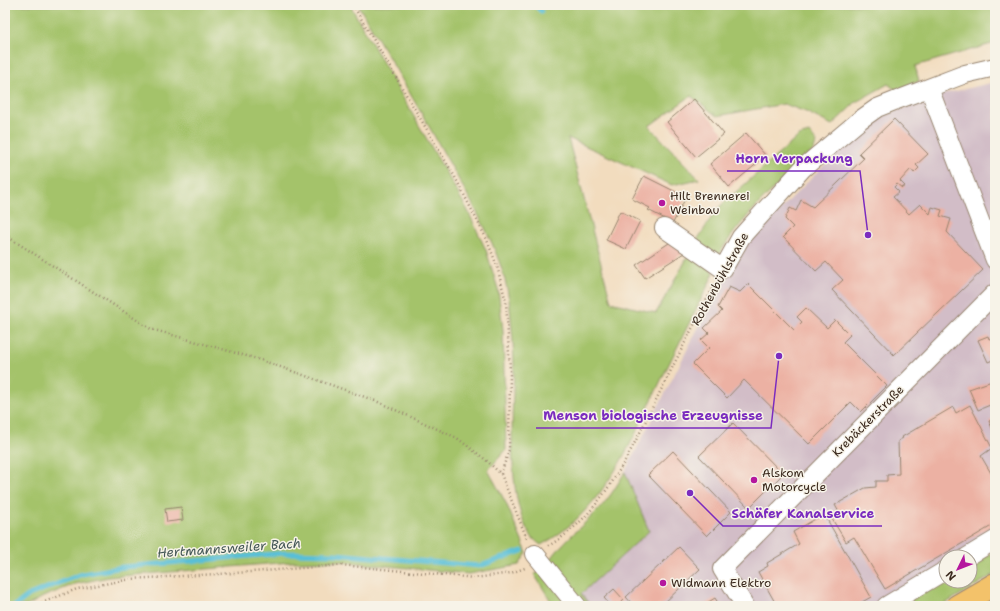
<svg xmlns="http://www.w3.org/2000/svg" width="1000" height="611" viewBox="0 0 1000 611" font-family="'Shantell Sans',sans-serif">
	<rect width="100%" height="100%" fill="#f7f3e8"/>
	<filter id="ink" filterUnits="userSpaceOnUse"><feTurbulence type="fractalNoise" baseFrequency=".025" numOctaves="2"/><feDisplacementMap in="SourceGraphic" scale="8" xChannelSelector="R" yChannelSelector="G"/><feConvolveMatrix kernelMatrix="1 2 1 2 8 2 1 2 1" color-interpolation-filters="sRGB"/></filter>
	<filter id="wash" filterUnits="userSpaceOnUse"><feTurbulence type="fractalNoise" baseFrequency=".012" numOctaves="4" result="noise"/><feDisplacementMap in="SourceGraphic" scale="16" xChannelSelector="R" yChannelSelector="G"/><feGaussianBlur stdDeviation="0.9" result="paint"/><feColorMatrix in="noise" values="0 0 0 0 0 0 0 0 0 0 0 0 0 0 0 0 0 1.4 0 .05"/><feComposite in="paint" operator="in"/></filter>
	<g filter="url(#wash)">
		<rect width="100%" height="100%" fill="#f2dcbe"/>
		<path fill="#d2bdc7" d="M995 82V550L970 557H946V578L898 606H591L581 594 649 531 625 472 723 279 747 243 867 122 935 96Z"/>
		<path fill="#a4c36b" stroke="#707644" d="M5 5H350L468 211 486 250 498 289 503 330 506 450 488 470 506 503 527 553 519 565 469 574 337 561 291 562 109 577 75 584 43 597 27 606H5Z
			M358 5H995V43L915 66 919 81 897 91 888 84 856 102 832 125 806 112 784 104 717 116 691 96 649 126 699 179 672 185 568 138 611 302 656 313 690 253 714 273C697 307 680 342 663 376 634 437 604 512 541 545 503 522 513 409 514 369 514 349 512 328 510 308 505 256 475 209 450 164 421 111 389 58 358 5Z
			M809 133 817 142 813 151C778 185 741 216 716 259L694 245 717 209 799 136Z
			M625 472 649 531 581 594 591 606H582L549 562C562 542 577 531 594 514 607 502 616 487 625 472Z
			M995 551V574L941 606H900L946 579V581H970V565Z
			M542 572 572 606H554L534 574Z"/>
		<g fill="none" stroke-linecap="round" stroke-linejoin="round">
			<path stroke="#59bfd7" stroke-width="5" d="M535 5 541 11
				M15 606 29 595 82 574 123 567 285 553 335 554 480 566 522 551"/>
		</g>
		<g id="blocks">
			<path fill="#ecb1a3" d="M694 99 724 134 696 157 667 122Z
				M894 119 928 154 916 165 919 168 914 173 911 169 900 181 905 186 902 188 897 184 894 187 899 192 893 197 909 214 920 204 930 214 932 207 942 210 940 216 951 219 947 232 983 270 894 355 832 290 843 280 826 262 816 271 783 237 793 227 785 219 790 208 796 211 801 200 813 207 864 158 859 153Z
				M746 133 766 156 729 187 710 164Z
				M644 176 686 197 673 223 648 210 650 208 632 199Z
				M620 211 640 221 626 249 606 240Z
				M675 239 684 253 645 278 636 265Z
				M748 284 794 330 802 322 797 317 806 308 827 328 835 320 850 335 843 342 887 386 861 412 851 402 809 444 744 380 727 398 693 364 709 348 701 340 709 333 704 328 722 311 718 307 729 287 740 292Z
				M988 336 989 339 995 337V359L988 362 978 340Z
				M995 380V403L978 410 969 389Z
				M970 405 992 448 981 456 995 480V524L885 589 854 537 846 542 832 519 840 514 835 505 865 488 876 487V481H887V475L899 474 898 441 903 438 902 437 953 407 956 413Z
				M995 419V435L989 421Z
				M733 423 783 474 749 508 699 456Z
				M673 451 731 512 707 536 648 475Z
				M181 507 183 520 167 522 165 509Z
				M824 514 871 597 855 606H777L758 572 768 566 767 563 799 544 793 532Z
				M679 547 700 569 661 606H634L626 597Z
				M614 589 624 600 617 606H611L604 598Z
				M715 598 720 606H702Z"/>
		</g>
	</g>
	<g filter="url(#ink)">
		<use href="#blocks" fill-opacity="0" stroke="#96836e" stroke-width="1"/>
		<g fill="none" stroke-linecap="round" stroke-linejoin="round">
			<g stroke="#96836e" stroke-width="20">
				<path id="minor" d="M929 88 995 260
					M664 228 723 269 741 237 803 168 860 120 877 108 897 100 965 74 995 67
					M535 554 577 606
					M967 557 995 540
					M745 606 722 569 995 293
					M886 606 946 570"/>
			</g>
			<g stroke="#96836e" stroke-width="24">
				<path id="major" d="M957 606 995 584"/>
			</g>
			<path stroke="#96836e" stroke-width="2.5" stroke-dasharray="1 3" stroke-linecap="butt" d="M353 5 455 177 487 240 497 266 506 302 510 371 509 450 501 474
				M5 235 151 329 261 360 376 401 457 438 486 460 501 474 527 539
				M548 546C604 515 634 444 661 390 679 354 697 319 715 284
				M34 606 77 589 131 579 251 572 341 565 475 578 511 573 525 568"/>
			<use href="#minor" stroke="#fff" stroke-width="18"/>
			<use href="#major" stroke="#f3c26a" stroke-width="22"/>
		</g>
	</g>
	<g fill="#b5179e" stroke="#f7f3e8" stroke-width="1.5">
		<circle cx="662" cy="203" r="4"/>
		<circle cx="754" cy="480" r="4"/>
		<circle cx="663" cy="583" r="4"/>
	</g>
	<g text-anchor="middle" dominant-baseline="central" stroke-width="3" stroke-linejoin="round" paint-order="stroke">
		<g font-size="12" fill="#3b2a1e" stroke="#f7f3e8" text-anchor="start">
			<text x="670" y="196">Hilt Brennerei<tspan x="670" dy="14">Weinbau</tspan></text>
			<text x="762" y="473">Alskom<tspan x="762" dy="14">Motorcycle</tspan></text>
			<text x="671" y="583">Widmann Elektro</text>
		</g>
		<g font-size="12" fill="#3b2a1e" stroke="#f7f3e8">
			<text transform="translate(720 279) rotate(-61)">Rothenbühlstraße</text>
			<text transform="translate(868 421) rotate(-45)">Krebäckerstraße</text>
		</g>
		<g font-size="13" font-style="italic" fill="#445756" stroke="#f7f3e8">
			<text transform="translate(229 548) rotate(-4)">Hertmannsweiler Bach</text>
		</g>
	</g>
	<path fill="none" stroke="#7b2cbf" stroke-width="1.5" d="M868 235L860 171H727M779 356L771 428H536M690 493L723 526H882"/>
	<g fill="#7b2cbf" stroke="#f7f3e8" stroke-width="1.5">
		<circle cx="868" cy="235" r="4"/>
		<circle cx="779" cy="356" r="4"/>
		<circle cx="690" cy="493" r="4"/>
	</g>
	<g font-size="13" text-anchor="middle" font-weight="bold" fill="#7b2cbf" stroke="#f7f3e8" stroke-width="3" stroke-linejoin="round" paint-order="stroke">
		<text x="794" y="163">Horn Verpackung</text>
		<text x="653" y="420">Menson biologische Erzeugnisse</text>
		<text x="803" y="518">Schäfer Kanalservice</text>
	</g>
	<rect width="1000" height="611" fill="none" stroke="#f7f3e8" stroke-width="20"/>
	<g transform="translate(958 569) rotate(227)"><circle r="19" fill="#f7f3e8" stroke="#aca397"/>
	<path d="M0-3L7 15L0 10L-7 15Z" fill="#b5179e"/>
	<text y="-6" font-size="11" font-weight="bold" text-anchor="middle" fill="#3b2a1e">N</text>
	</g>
</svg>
